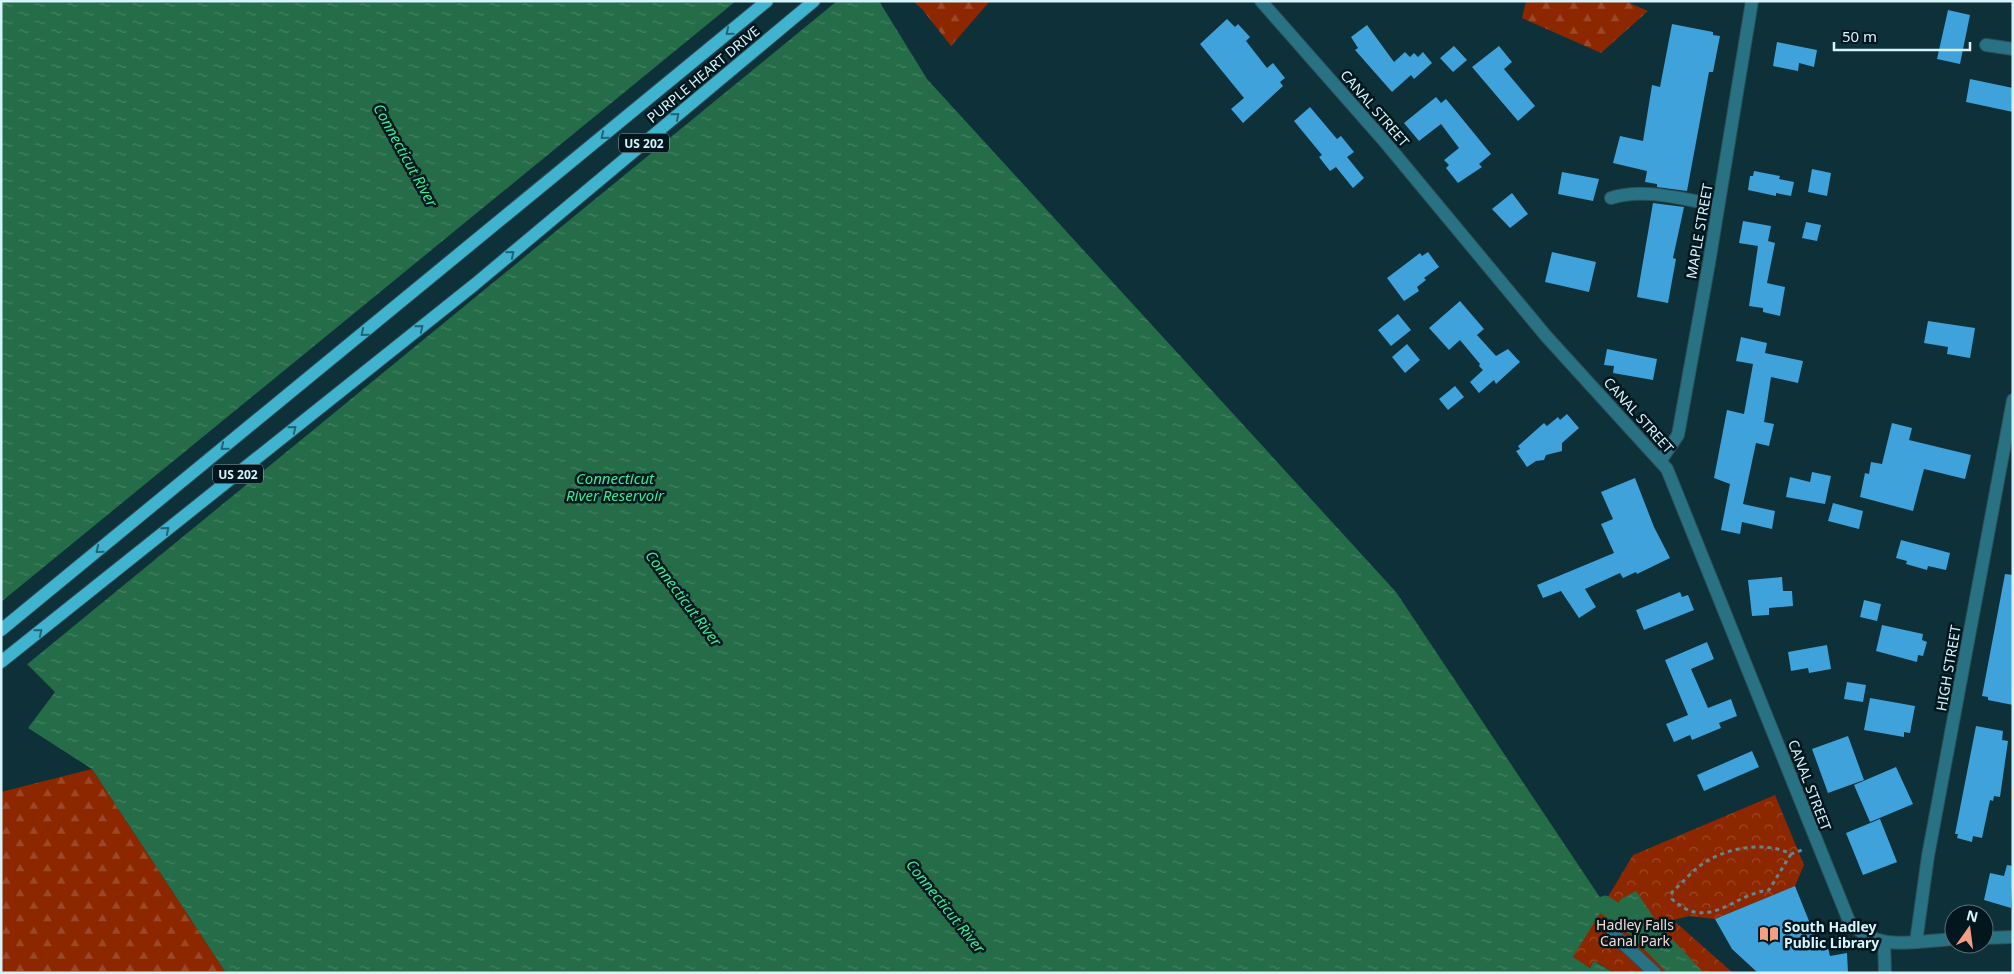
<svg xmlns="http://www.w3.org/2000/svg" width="2014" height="974" viewBox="0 0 2014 974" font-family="'Noto Sans',sans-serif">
	<defs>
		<pattern id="forest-firs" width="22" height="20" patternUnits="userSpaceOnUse" patternTransform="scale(1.25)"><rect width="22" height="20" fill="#8d2700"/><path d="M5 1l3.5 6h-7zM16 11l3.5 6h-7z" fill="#9c4726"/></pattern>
		<pattern id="park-crowns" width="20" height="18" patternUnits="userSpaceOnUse" patternTransform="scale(1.25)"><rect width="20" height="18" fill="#8d2700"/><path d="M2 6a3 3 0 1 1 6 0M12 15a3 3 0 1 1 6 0" fill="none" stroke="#9c4726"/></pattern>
		<pattern id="water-ripples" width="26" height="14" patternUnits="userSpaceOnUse" patternTransform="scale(1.25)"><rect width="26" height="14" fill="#256c48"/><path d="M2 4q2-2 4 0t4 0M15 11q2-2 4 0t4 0" fill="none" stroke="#448263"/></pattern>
	</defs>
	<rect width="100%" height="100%" fill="#0d3039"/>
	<path fill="url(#forest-firs)" d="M913 1H990L951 46 922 9Z
		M1526 1H1625L1648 11 1601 53 1522 18Z
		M92 769 226 973H1V792Z"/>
	<path fill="url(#park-crowns)" d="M1775 795 1804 865 1795 886 1715 919 1689 916 1673 920 1733 973H1614L1595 961 1590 968 1572 957 1633 855Z"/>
	<path fill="url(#water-ripples)" d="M1 1H879L927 79 1396 592 1605 905 1573 957 1590 968 1594 961 1614 973H226L92 769 28 728 55 692 1 638Z
		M1636 891 1659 925 1704 973H1667L1611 914 1621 899Z"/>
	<path fill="#0d3039" d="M736 1H837L25 666 1 642V602Z"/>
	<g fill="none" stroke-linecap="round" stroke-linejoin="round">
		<path stroke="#256c48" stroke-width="19" d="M1605 905 1633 925"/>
	</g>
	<path fill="#40a2da" d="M1948 10 1970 15 1960 64 1937 59Z
		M1227 19 1235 27 1238 24 1250 37 1246 41 1267 68 1273 63 1285 78 1280 82 1283 86 1243 123 1231 109 1244 98 1200 44Z
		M1672 24 1713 32V35L1720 36 1713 72H1709L1687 191 1657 187V184L1645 182 1647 171 1613 163 1620 136 1643 141 1652 85 1660 87Z
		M1367 25 1394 62 1405 52 1410 57 1414 53 1418 57 1423 52 1432 63 1414 79 1411 75 1392 92 1355 50 1358 48 1351 37Z
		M1777 42 1817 50 1814 67 1799 63 1798 71 1773 66Z
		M1454 46 1467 60 1453 72 1440 58Z
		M1499 46 1512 62 1504 69 1535 106 1518 121 1472 67Z
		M1970 79 2013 88V112L1966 102Z
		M1436 97 1441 103 1446 99 1491 154 1479 164 1482 167 1458 183 1446 168 1449 165 1444 160 1459 148 1441 124 1419 141 1404 123Z
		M1310 107 1337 139 1341 136 1354 152 1347 157 1364 178 1353 188 1336 167 1330 171 1319 157 1322 155 1294 121Z
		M1812 169 1831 173 1827 196 1808 192Z
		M1754 171 1780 176 1779 179 1794 182 1791 196 1776 193V196L1748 190 1750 176H1753Z
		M1562 172 1599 179 1593 201 1558 194Z
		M1512 193 1528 214 1510 228 1492 209Z
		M1653 203 1684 207 1673 258 1676 259 1668 303 1637 297Z
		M1743 221 1771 226 1768 241 1775 243 1767 283 1785 287 1780 316 1763 312V308L1749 306 1758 246 1739 243Z
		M1806 222 1821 225 1817 241 1802 238Z
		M1428 252 1439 267 1424 278 1426 280 1417 287 1419 291 1404 301 1387 278 1420 253 1422 256Z
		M1552 252 1596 262 1589 292 1545 282Z
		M1460 301 1484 329 1477 335 1496 356 1508 349 1520 362 1496 384 1494 380 1479 393 1470 382 1483 370 1479 366 1480 364 1460 340 1449 350 1429 328Z
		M1398 314 1411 330 1391 346 1378 330Z
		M1928 321 1975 328 1970 358 1947 354 1948 347 1924 343Z
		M1741 337 1767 343 1765 353 1803 361 1798 383 1771 377 1764 422 1774 424 1769 446 1756 443 1743 504 1775 511 1772 529 1742 522 1740 534 1721 530 1730 484 1714 478 1727 410 1744 414 1753 364 1736 361Z
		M1407 344 1420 360 1405 373 1392 357Z
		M1607 349 1657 359 1653 380 1613 373 1614 366 1604 365Z
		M1455 386 1464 397 1448 410 1439 399Z
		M1567 414 1579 428 1562 443V451L1546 455 1544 460 1536 461 1527 467 1516 451 1520 449 1518 446 1544 423 1547 426 1558 417 1560 420Z
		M1892 423 1912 428 1909 440 1971 455 1965 479 1924 469 1913 511 1860 497 1865 473 1869 474 1871 462 1882 464Z
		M1812 472 1831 476 1825 504 1786 497 1790 477 1810 482Z
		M1635 478 1654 527 1670 558 1637 574 1636 572 1623 578 1620 573 1585 589 1596 607 1579 618 1561 591 1543 598 1537 585 1614 553 1601 524 1613 519 1601 492Z
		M1833 503 1863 511 1859 529 1828 521Z
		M1901 540 1950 553 1946 570 1928 566 1927 570 1906 564 1907 561 1896 558Z
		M2005 574 2013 575V705L1988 700V697L1982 696Z
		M1782 577 1783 591H1792L1793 606 1769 608V615L1752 616 1748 580Z
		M1680 592 1682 597 1688 595 1694 610 1644 630 1636 610Z
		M1864 600 1881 604 1877 621 1860 617Z
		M1882 625 1923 634 1922 640 1927 642 1923 656 1918 655 1917 662 1876 651Z
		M1707 642 1714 659 1691 669 1708 708 1731 699 1737 716 1719 723 1721 728 1692 740 1690 735 1674 742 1666 724 1688 715 1665 660Z
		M1827 645 1831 669 1809 673 1808 668 1791 671 1788 652Z
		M1847 682 1866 685 1863 702 1844 699Z
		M1870 698 1915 706 1910 733 1904 732V737L1864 730Z
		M1976 726 2003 731 2002 740 2008 741 2000 797 1994 796 1993 801 1990 800 1982 838 1973 836 1972 842 1957 838 1958 834H1955Z
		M1848 736 1864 780 1828 793 1812 749Z
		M1752 751 1759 767 1704 791 1697 775Z
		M1896 767 1913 804 1870 822 1854 785Z
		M1880 819 1897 862 1863 875 1846 833Z
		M2007 865 2013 866 2011 908 1984 900 1990 873 2004 876Z
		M1795 886 1821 951 1828 948 1830 956 1847 953 1848 973H1758L1732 949 1715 919Z"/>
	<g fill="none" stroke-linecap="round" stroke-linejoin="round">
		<g stroke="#2d4f58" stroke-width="14">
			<path id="minor" d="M1261 1 1385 142 1546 336 1667 469 1849 921C1876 953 1916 941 1954 939
				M1986 45 2013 49
				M1611 198C1644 187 1684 200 1718 205
				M1661 460 1678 435 1709 263 1752 1
				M1613 934 1655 973
				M1984 938 2013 937
				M1884 942 1885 973
				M1916 942 1928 856 2013 400"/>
		</g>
		<g stroke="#2d4f58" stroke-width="14">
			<path id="major" d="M1 630 767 1
				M1 662 474 285 814 1"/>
		</g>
		<path stroke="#66868f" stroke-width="3" stroke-dasharray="4 4" stroke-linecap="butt" d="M1791 854 1769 890C1733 894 1708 933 1672 899V892C1681 884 1689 875 1697 868 1721 848 1764 840 1791 854L1802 850"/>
		<use href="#minor" stroke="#287284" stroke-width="12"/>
		<use href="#major" stroke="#40b3cf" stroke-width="12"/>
	</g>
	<defs><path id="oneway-chevron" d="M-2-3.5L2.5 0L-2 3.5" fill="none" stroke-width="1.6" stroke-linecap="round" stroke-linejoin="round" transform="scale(1.25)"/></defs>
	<g stroke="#206576">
		<use href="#oneway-chevron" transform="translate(729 32) rotate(141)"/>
		<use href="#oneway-chevron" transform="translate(676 116) rotate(-40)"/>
		<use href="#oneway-chevron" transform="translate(604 136) rotate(141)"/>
		<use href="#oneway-chevron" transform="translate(511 254) rotate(-40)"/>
		<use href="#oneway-chevron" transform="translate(420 328) rotate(-39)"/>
		<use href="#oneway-chevron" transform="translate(364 333) rotate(141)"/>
		<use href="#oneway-chevron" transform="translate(293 429) rotate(-39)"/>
		<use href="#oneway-chevron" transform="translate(224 447) rotate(141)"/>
		<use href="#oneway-chevron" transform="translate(166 530) rotate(-39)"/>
		<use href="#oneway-chevron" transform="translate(99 550) rotate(141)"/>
		<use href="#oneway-chevron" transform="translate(39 632) rotate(-39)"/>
	</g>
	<defs>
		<g id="library-bare" transform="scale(1.5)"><path d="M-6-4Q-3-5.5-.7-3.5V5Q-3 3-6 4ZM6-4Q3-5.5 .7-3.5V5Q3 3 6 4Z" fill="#f39f85" stroke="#01171d" stroke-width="2.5" paint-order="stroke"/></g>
	</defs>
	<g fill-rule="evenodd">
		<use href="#library-bare" x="1769" y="934"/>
	</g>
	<g text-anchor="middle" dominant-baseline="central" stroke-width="5" stroke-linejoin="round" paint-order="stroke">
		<g fill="#01171d" stroke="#97b2b9" stroke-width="1">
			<rect x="619" y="133.5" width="50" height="19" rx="4"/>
			<rect x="213" y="464.5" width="50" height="19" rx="4"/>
		</g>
		<g font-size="12" font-weight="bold" fill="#d7f4fc">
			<text x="644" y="143">US 202</text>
			<text x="238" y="474">US 202</text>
		</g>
		<g font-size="14" fill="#d7f4fc" stroke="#01171d">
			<text transform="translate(703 74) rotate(-40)">PURPLE HEART DRIVE</text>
			<text transform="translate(1375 108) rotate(49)">CANAL STREET</text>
			<text transform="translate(1699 231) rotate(-80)">MAPLE STREET</text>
			<text transform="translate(1639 415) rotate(48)">CANAL STREET</text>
			<text transform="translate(1948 668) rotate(-80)">HIGH STREET</text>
			<text transform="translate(1810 785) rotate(69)">CANAL STREET</text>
		</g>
		<g font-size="14" fill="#f8d9d0" stroke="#01171d">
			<text x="1635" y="924">Hadley Falls<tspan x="1635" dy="16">Canal Park</tspan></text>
		</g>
		<g font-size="14" font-weight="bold" fill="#d7f4fc" stroke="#01171d" text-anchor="start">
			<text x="1784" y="926">South Hadley<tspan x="1784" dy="16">Public Library</tspan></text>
		</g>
		<g font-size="15" font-style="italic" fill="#37ec99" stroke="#01171d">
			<text transform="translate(406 155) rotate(61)">Connecticut River</text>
			<text x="615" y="478">Connecticut<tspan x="615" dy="17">River Reservoir</tspan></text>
			<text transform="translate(684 598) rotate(53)">Connecticut River</text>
			<text transform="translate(946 906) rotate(51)">Connecticut River</text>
		</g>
	</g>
	<rect width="2014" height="974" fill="none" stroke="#d7f4fc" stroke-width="5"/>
	<g transform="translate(1969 929) rotate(14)"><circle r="24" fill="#01171d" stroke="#576f76"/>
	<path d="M0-4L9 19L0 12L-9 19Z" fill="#f39f85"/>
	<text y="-8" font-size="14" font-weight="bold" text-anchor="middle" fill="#d7f4fc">N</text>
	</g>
	<path d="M1834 42v8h136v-8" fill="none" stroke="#d7f4fc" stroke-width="2.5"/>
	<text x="1842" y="42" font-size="15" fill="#d7f4fc" stroke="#01171d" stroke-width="4" paint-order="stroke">50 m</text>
</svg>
